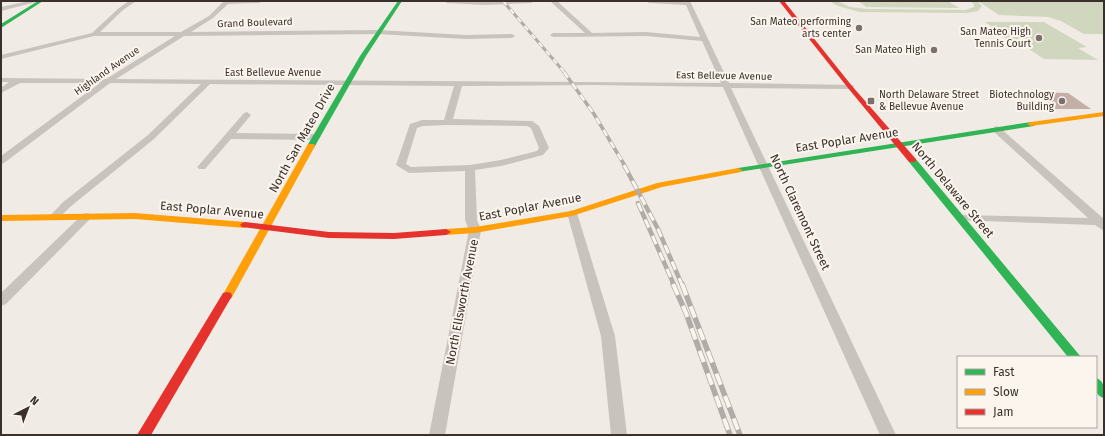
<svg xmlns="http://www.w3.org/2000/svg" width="1105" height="436" viewBox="0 0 1105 436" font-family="'Fira Sans',sans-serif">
	<rect width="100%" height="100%" fill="#f0ebe5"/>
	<path fill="#d1d6bf" d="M829 1H837L850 7 868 9 965 10 974 7V4L970 1H977L982 6 978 11 967 13 860 12 838 6Z
		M858 1H948L959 8 866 7Z
		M978 1H1104V34H1084L1061 21 1048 17 999 15Z
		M985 22H1044L1087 47 1078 48 1098 60 1044 59 1026 47H1018L993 30 994 28Z"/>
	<path fill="#c3afa7" d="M1033 92 1068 93 1091 109H1055Z"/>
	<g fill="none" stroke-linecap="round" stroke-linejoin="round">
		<path fill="#c9c3be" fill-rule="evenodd" d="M29 1H40L1 11V7Z
			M129 1H136L123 10 100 32H181L209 16 224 1H262L259 3 228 4 213 18 191 32 377 30 466 35 512 34 515 36 512 38 466 39 377 34 184 36 116 79 721 83 702 41 646 36 553 37 550 35 553 33H585L550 1H557L592 33 646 32 700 37 686 5 649 3 646 1H690L729 83 853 85 854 87 850 89 731 88 896 435H880L723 87 594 85 462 86 453 119 532 121 539 126 549 148 543 155 501 166 475 170 477 220 481 230 445 435H429L469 230 465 220V171L409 173 396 165 410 124 422 120H444L454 86 210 84 154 139 70 207 59 218H51L50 216 62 203 148 135 201 84 110 83 4 163 1 164V156L100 83H20L1 93V88L9 82H1V78L106 79 175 36H94L1 59V55L92 33 119 8ZM448 125 527 126 531 128 539 148 537 151 501 160 470 165 411 167 406 164 417 128 423 126Z
			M444 1H534L531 3 484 5 447 3Z
			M247 112 251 115 236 133 316 134 321 137 316 140 231 139 205 169H199L197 167 199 165 244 113Z
			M996 126 999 127 1104 219V231L1095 225 957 220 956 218 961 215 1088 218 993 131 992 129Z
			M572 210 577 213 615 336 627 435H611L601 336 567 213Z
			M87 213 91 214 92 216 91 218 6 304 1 306V293L83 214Z"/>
		<path fill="#30b455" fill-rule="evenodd" d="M38 1H43L1 28V24Z
			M398 1H402L366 56 315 146 314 148H308L307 146 360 56Z
			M1031 122 1035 124 1034 126 738 172 734 170 738 168Z
			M909 158H915L1081 357H1068L909 162 908 160Z
			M1096 378C1105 381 1104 389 1104 398 1094 395 1096 387 1096 378Z"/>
		<path fill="#ff9f0a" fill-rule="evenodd" d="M1104 112V116L1031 126 1027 124 1031 122Z
			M308 144H314L315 146 231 299H223L222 296Z
			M738 168 742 170 741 172 662 187 572 216 475 233 446 235 441 232 446 229 475 227 571 211 657 183Z
			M135 213 245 222 250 225 245 228 135 219 1 221V215Z"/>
		<path fill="#e5322d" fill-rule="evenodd" d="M779 1H784L852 86 915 158 916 160 915 162H909L848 88Z
			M245 222 329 232 394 233 446 229 451 232 446 235 394 239 329 238 242 227 240 225 242 223Z
			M227 292 231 293 232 296 151 435H137L223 293Z"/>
		<g stroke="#b1aca8" stroke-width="3">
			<path id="rail-far3" d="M503 1 565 73"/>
		</g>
		<g stroke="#b1aca8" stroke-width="3.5">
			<path id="rail-far2" d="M564 72 594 114 625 166"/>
		</g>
		<g stroke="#b1aca8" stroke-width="4.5">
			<path id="rail-far1" d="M624 165 658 229 682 285
				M638 203 674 285"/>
		</g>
		<g stroke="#b1aca8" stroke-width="5.5">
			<path id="rail" d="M673 284 686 313 730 435
				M682 284 740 435"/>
		</g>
		<use href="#rail-far3" stroke="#fbf5ee" stroke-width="2" stroke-dasharray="5.5" stroke-linecap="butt"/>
		<use href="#rail-far2" stroke="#fbf5ee" stroke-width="2.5" stroke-dasharray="7" stroke-linecap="butt"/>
		<use href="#rail-far1" stroke="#fbf5ee" stroke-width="3" stroke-dasharray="9" stroke-linecap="butt"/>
		<use href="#rail" stroke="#fbf5ee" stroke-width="4" stroke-dasharray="12" stroke-linecap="butt"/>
	</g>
	<g fill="#7a716c" stroke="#fbf5ee" stroke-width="1.5">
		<circle cx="859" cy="28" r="4"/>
		<circle cx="1039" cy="38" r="4"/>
		<circle cx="934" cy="50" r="4"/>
		<rect x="867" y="97" width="8" height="8" rx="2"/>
		<circle cx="1062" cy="101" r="4"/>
	</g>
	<g text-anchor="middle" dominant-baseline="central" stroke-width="4" stroke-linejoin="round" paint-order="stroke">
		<g font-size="10" fill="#3b302b" stroke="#fbf5ee" text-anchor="end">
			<text x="851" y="22">San Mateo performing<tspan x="851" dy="12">arts center</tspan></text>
			<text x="1031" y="32">San Mateo High<tspan x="1031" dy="12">Tennis Court</tspan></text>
			<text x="926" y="50">San Mateo High</text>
			<text x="879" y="95" text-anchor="start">North Delaware Street<tspan x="879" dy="12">&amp; Bellevue Avenue</tspan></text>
			<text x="1054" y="95">Biotechnology<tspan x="1054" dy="12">Building</tspan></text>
		</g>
		<g font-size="10" fill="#3b302b" stroke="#fbf5ee">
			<text transform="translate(255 23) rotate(-2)">Grand Boulevard</text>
			<text transform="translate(107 71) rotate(-35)">Highland Avenue</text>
			<text x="273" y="73">East Bellevue Avenue</text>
			<text transform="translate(724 76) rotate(1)">East Bellevue Avenue</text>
		</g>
		<g font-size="12" fill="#3b302b" stroke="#fbf5ee">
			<text transform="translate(302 138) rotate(-61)">North San Mateo Drive</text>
			<text transform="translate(847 140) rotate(-9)">East Poplar Avenue</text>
			<text transform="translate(953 190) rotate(50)">North Delaware Street</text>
			<text transform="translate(530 207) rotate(-11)">East Poplar Avenue</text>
			<text transform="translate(212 210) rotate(5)">East Poplar Avenue</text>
			<text transform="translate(800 212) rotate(65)">North Claremont Street</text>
			<text transform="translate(462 302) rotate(-79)">North Ellsworth Avenue</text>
		</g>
	</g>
	<rect width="1105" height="436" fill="none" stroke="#3b302b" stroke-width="4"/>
	<rect x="957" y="356" width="140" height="72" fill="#fbf5ee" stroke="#aea6a0"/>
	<rect x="965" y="369" width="20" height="6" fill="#30b455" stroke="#aea6a0"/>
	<text x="993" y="376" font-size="12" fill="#3b302b">Fast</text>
	<rect x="965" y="389" width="20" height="6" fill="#ff9f0a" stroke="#aea6a0"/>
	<text x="993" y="396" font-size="12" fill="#3b302b">Slow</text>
	<rect x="965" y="409" width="20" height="6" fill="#e5322d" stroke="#aea6a0"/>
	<text x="993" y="416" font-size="12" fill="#3b302b">Jam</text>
	<g transform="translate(28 408) rotate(42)" stroke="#fbf5ee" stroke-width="3" paint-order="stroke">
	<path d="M0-3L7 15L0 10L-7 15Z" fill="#3b302b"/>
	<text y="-6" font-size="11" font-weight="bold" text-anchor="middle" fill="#3b302b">N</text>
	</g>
</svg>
